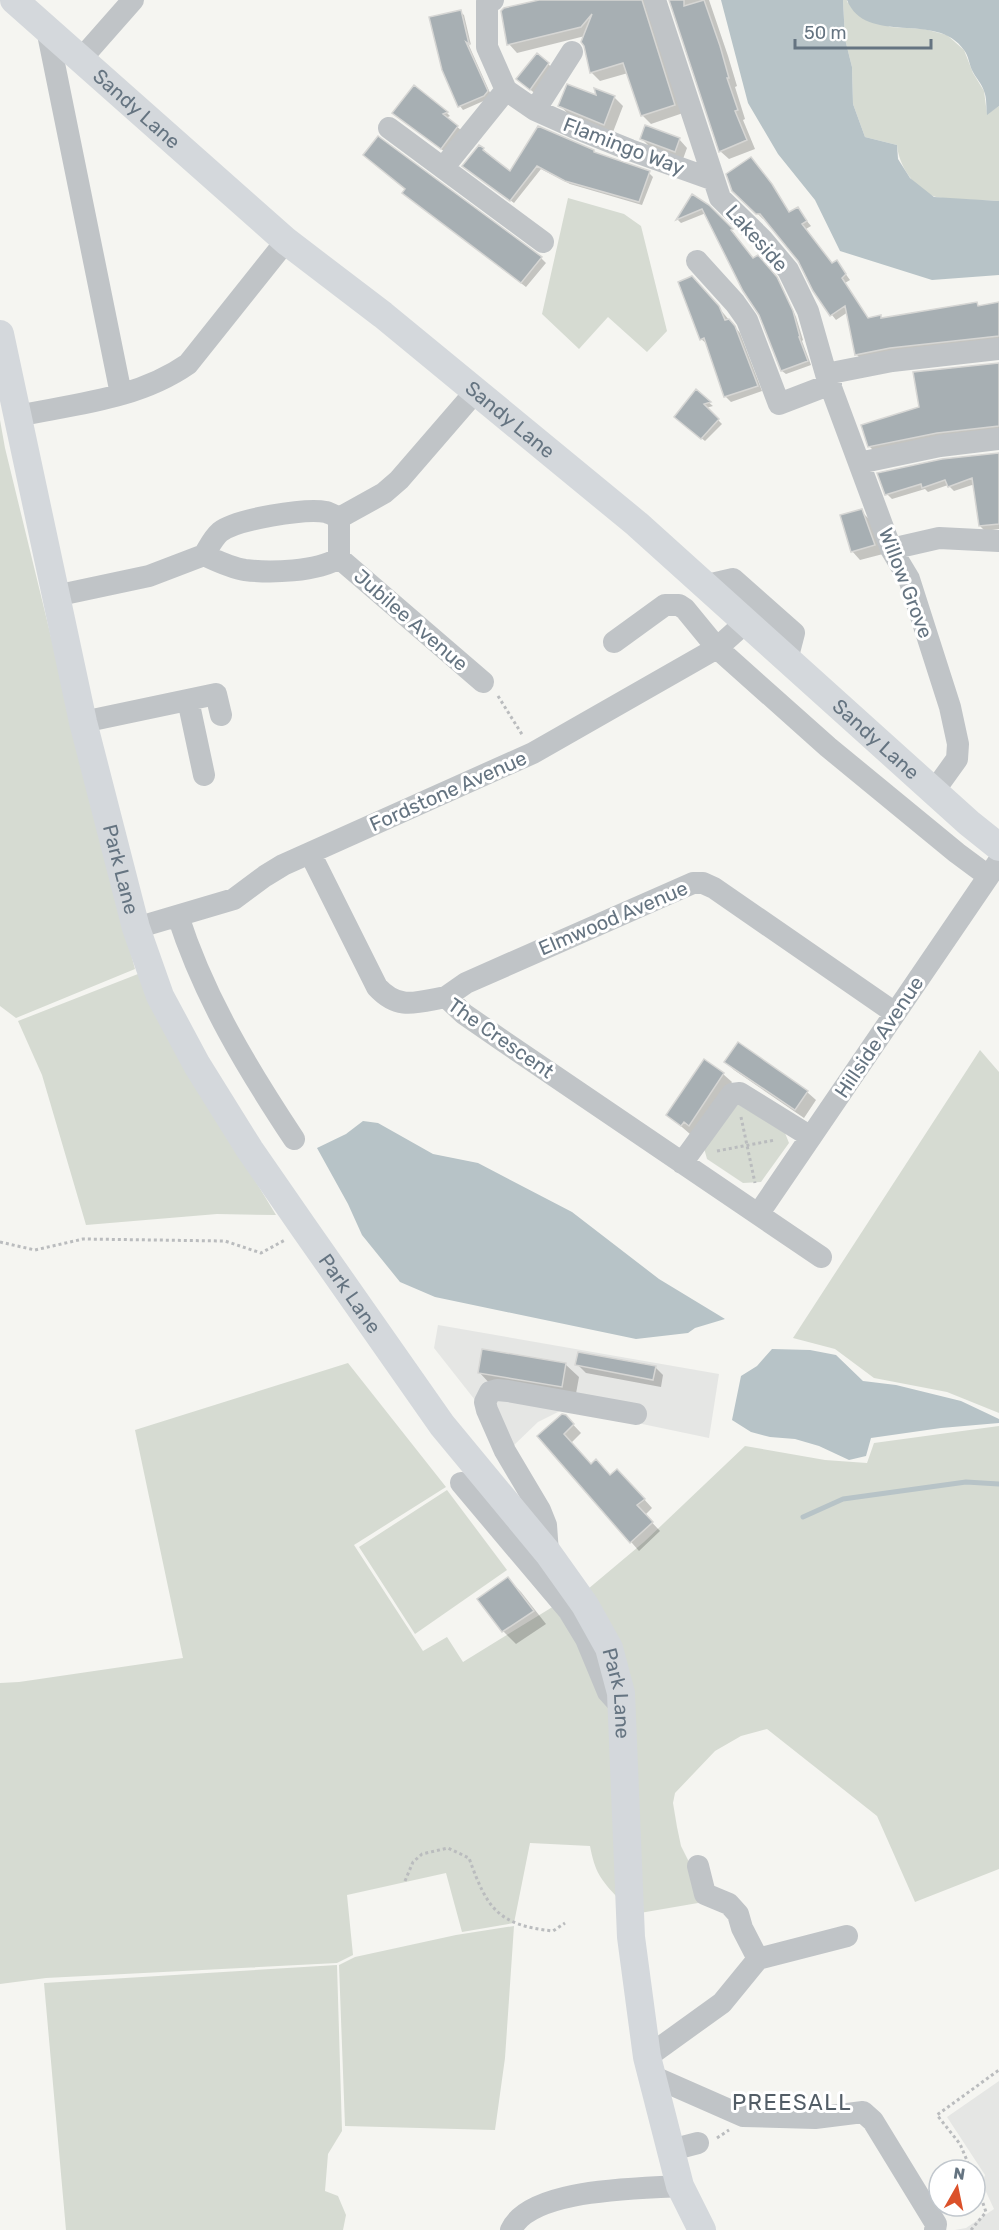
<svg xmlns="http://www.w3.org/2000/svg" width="999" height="2230" viewBox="0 0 999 2230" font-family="Rubik,sans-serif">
	<rect width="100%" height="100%" fill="#f5f5f1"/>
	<path fill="#e5e6e4" d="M438 1325 719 1374 709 1438 585 1412 560 1411 538 1422 512 1447 434 1348Z
		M999 2081V2230H955L966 2228 994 2209 982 2183 985 2175 947 2117Z"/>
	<path fill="#d6dbd2" d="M843 0H847V2L890 27 924 29 947 35 964 50 973 73 984 91 987 114 999 106V201C986 200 942 200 933 196 913 187 899 166 897 145L865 137 853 104 852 67 845 39Z
		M568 198 624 214 641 226 667 331 647 352 608 317 579 349 542 314Z
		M0 420 5 448 91 801 135 969 16 1018 0 1006Z
		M138 974 210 1106 276 1215 217 1214 86 1225 42 1075 18 1021Z
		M980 1050 999 1072V1413L947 1392 874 1378 835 1349 793 1338Z
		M738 1104 785 1133 789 1143 761 1182 743 1183 707 1159 704 1148Z
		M348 1363 446 1487 354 1545 423 1651 447 1637 463 1662 559 1603 611 1701 619 1899C600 1879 595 1872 590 1846L530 1843 514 1923 462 1932 446 1873 347 1895 353 1955 337 1963 46 1978 0 1984V1683L19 1682 183 1658 135 1430Z
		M999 1426V1869L915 1902 877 1816 767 1729 741 1736 715 1751 675 1793 673 1803 677 1827 681 1846 690 1864 698 1887V1903L640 1913 638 1878 588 1589 644 1542 745 1446 825 1460 867 1463 874 1443Z
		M447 1490 507 1570 415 1634 359 1547Z
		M514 1926 505 2058 495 2130 345 2126 339 1965 355 1957 456 1935Z
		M337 1965 342 2131 328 2154 325 2191 338 2196 346 2215 343 2230H66L44 1983Z"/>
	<path fill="#b7c3c7" d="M721 0H843L845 39 852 67 853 104 865 137 897 145 898 159 910 178 934 197 999 201V275L932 280 840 251 815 200 778 154 748 103Z
		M847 0H999V106L987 115C986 107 987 98 984 91 982 84 976 78 973 72 969 65 969 56 964 50 937 10 866 47 847 0Z
		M363 1121 378 1123 433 1154 478 1163 572 1212 659 1279 725 1319 695 1328 688 1333 636 1339 435 1297 400 1282 362 1235 348 1204 317 1148 346 1134Z
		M772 1349 810 1350 836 1355 863 1381 896 1385 961 1401 999 1419V1423L941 1428 871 1438 866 1456 849 1460 819 1446 795 1439 770 1437 751 1432 732 1420 741 1376 757 1366Z"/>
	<path fill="#0003" d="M545 0H653L683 113 651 124 643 116 628 73 600 81 591 72 585 36 517 53 509 44Z
		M671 0H709L728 56 737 86 735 87 745 119 743 120 755 149 729 159 720 151Z
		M460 12 464 15 471 45 467 41 491 95 488 99 463 110 460 106Z
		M548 64 557 72 539 97 518 79Z
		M414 87 447 113 450 116 446 118 461 130 445 152 398 117Z
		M598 97H614L623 106 613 132 568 114 560 105Z
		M539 128 594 151 597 155 649 173 653 177 642 205 570 184 541 169 514 203 468 169 483 149 511 173Z
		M642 139H679L687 148 683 159 650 147Z
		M733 190 776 191 790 213 797 209 811 226 806 229 833 265 837 262 850 280 845 283 869 319 880 317 883 320 976 303 980 307 999 303V340L861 359 856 354 848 312 836 320 832 315 800 261 766 218 763 219Z
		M693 196 708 206 735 234 733 235 753 259 761 261 780 283 796 317 803 340 802 341 811 365 786 374 782 371 761 314 706 213 681 223 678 220Z
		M409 198 541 258 546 263 526 287Z
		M698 283 740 333 762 391 731 402 725 396 707 344 701 339Z
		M999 364V430L874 451 869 446 920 408Z
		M696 392 713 406 706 408 722 424 705 441 680 421Z
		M999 454V529L985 531 980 526 975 484 954 491 948 485 928 492 925 489 892 499 887 494Z
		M861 511 870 520 883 554 860 560 852 551Z
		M726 1062 807 1092 816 1100 804 1118 734 1070Z
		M723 1074 732 1082 698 1133 690 1134 668 1115Z
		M565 1364 579 1377 575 1399 492 1386 479 1372Z
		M577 1364 655 1367 663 1375 661 1387 586 1373Z
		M565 1416 581 1433 571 1443 592 1466 611 1477 626 1479 652 1508 645 1515 660 1531 639 1551 539 1436Z
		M508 1579 521 1592 546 1624 516 1644 503 1631Z"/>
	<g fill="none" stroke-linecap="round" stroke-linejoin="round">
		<path stroke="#b7c3c7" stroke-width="5" d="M803 1517 843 1499 966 1482 999 1484"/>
	</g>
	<path fill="#a7afb3" stroke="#d6d6d4" stroke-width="1.5" d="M539 0H642L675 105 641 116 623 63 590 73 584 46 581 42 592 14 581 27 507 45 501 11 504 8Z
		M669 0H684V6L704 0 720 46 729 78H727L738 110 735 111 747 140 719 152Z
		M461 10 469 44 466 42 488 91 484 96 458 107 442 70 429 17Z
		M537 53 549 63 530 90 516 79Z
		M567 84 596 95 594 88 615 96 604 125 558 106Z
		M414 85 448 112 443 114 458 126 441 149 392 113Z
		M645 125 680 138 675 152 640 139Z
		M538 126 594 150V152L650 171 639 202 565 181 537 166 510 201 462 166 479 145 484 148 483 150 510 171Z
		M378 136 542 257 521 283 402 193 405 189 363 155Z
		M751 157 772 184 789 212 798 207 807 221 802 224 832 263 837 260 846 274 842 278 868 318 881 315V318L977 302 978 306 999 302V336L890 348 855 355 845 306 830 316 813 291 798 261 760 214H756L732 191 726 174Z
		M692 194 709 205 733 229 731 230 753 258 758 255 777 277 793 311 800 337H799L808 361 781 371 759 315 743 291 702 209 676 220Z
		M692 276 719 306 725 320 729 319 735 326 758 386 724 397 704 338 700 340 678 282Z
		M999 363V426L937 433 868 447 861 425 919 407 913 372Z
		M696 389 711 402 704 404 719 419 701 439 674 417Z
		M999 453V524L979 526 972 478 948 487 945 480 922 488 921 484 885 495 877 473 942 459Z
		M862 509 875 545 851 552 840 515Z
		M738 1042 808 1091 795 1110 724 1062Z
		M704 1059 724 1073 689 1126 684 1122 681 1126 666 1115Z
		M482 1349 566 1363 562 1387 478 1373Z
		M578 1352 656 1366 653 1380 575 1365Z
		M562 1414 566 1415 574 1424 564 1434 591 1464 596 1459 610 1475 617 1469 645 1499 637 1505 653 1522 630 1543 537 1436Z
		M508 1577 534 1611 502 1632 477 1599Z"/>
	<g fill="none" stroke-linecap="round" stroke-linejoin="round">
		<path stroke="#babcbe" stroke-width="3" stroke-dasharray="3 3" stroke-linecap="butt" d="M498 696 523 736
			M741 1117 755 1183
			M717 1151 775 1140
			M0 1242 35 1250 83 1239 225 1241 261 1253 285 1240
			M405 1881 413 1862 422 1854 448 1848 469 1858C487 1908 497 1925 553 1931L565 1923
			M717 2138 729 2130
			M971 2170 960 2144 937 2115 999 2070
			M971 2230 986 2212 975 2180"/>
		<path stroke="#c0c4c7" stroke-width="22" d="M493 0 487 2V47L506 90 535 110 573 127 630 150 714 180
			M655 0 720 198 762 239 788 270 808 311 826 374 891 549 909 579 950 707 958 744 957 759 934 791
			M47 29 121 394
			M81 59 133 0
			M506 90 443 168 543 242
			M535 110 572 52
			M389 128 443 168
			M697 261 735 303 747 320 779 404 831 384
			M826 374 892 361 999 349
			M17 416C75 404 138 399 188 364L286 241
			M859 463 940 446 999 439
			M891 549 939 538 999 541
			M204 555C217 561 231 568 245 570 270 573 317 572 339 558V518
			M339 558 483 682
			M707 585 733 579 794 633 787 660
			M55 596 149 576 204 555C209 547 213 538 220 532 236 519 306 508 326 512 330 513 335 516 339 518L384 493 399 480 476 391
			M614 642 665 605H679L685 609 717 648 828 747 957 853 988 876
			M188 700 204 775
			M83 722 216 694 221 715
			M310 853 377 987C399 1011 417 1002 446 997L464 1014 503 1041 821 1257
			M178 916C204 997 247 1068 294 1139
			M136 928 234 899 265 876 283 865 533 753 717 648 746 622
			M446 997 466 983 693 883H703L714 888 895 1013
			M682 1163 732 1094 740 1093 811 1137
			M759 1213 999 861
			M461 1483 569 1611 586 1639 608 1692 617 1702
			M548 1553 546 1525 540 1510 505 1451 487 1410 485 1402 490 1392 497 1390 508 1391 636 1414
			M698 1866 705 1894 729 1904 738 1914 742 1928 758 1959
			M647 2057 722 2003 758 1959 847 1936
			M652 2076 743 2116 815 2118 863 2112 873 2121 936 2224 935 2230
			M671 2150 698 2143
			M511 2230C530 2188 639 2189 680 2186"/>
		<g stroke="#d4d8dc" stroke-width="28">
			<path id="s1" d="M14 0 286 241 383 315 637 524 969 823 999 847"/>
			<path id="s2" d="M0 334 83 722 136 928 160 996 197 1065 250 1150 304 1228 442 1425 548 1553 585 1605 609 1648 621 1693 631 1937 647 2057 680 2186 702 2230"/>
		</g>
	</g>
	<g text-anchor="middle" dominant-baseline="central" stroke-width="6" stroke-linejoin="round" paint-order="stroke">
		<g font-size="20" fill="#657481" stroke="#fff">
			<text stroke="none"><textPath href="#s1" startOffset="164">Sandy Lane</textPath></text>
			<text transform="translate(624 146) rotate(21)">Flamingo Way</text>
			<text transform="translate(757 238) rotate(48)">Lakeside</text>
			<text stroke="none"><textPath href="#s1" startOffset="650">Sandy Lane</textPath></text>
			<text transform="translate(906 583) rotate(69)">Willow Grove</text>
			<text transform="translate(411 620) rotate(41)">Jubilee Avenue</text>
			<text stroke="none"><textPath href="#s1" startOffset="1136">Sandy Lane</textPath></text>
			<text transform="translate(448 791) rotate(-24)">Fordstone Avenue</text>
			<text stroke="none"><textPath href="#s2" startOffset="549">Park Lane</textPath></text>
			<text transform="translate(613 918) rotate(-23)">Elmwood Avenue</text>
			<text transform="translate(879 1037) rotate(-56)">Hillside Avenue</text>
			<text transform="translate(501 1038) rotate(35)">The Crescent</text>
			<text stroke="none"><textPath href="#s2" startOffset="1035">Park Lane</textPath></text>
			<text stroke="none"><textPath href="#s2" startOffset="1521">Park Lane</textPath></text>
		</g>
		<g font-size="22" letter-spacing="1.5" fill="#525d66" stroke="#fff">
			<text x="792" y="2102">PREESALL</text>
		</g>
	</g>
	<g transform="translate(957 2188) rotate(9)"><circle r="28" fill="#ffffff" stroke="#c1c7cd" stroke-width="1.5"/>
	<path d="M0-4.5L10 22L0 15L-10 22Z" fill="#db512a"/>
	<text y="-9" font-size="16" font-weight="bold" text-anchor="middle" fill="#657481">N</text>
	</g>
	<path d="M795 39v9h136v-9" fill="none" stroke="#657481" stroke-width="3"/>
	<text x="804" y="39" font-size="18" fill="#657481" stroke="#ffffff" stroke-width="4.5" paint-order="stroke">50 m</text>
</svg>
